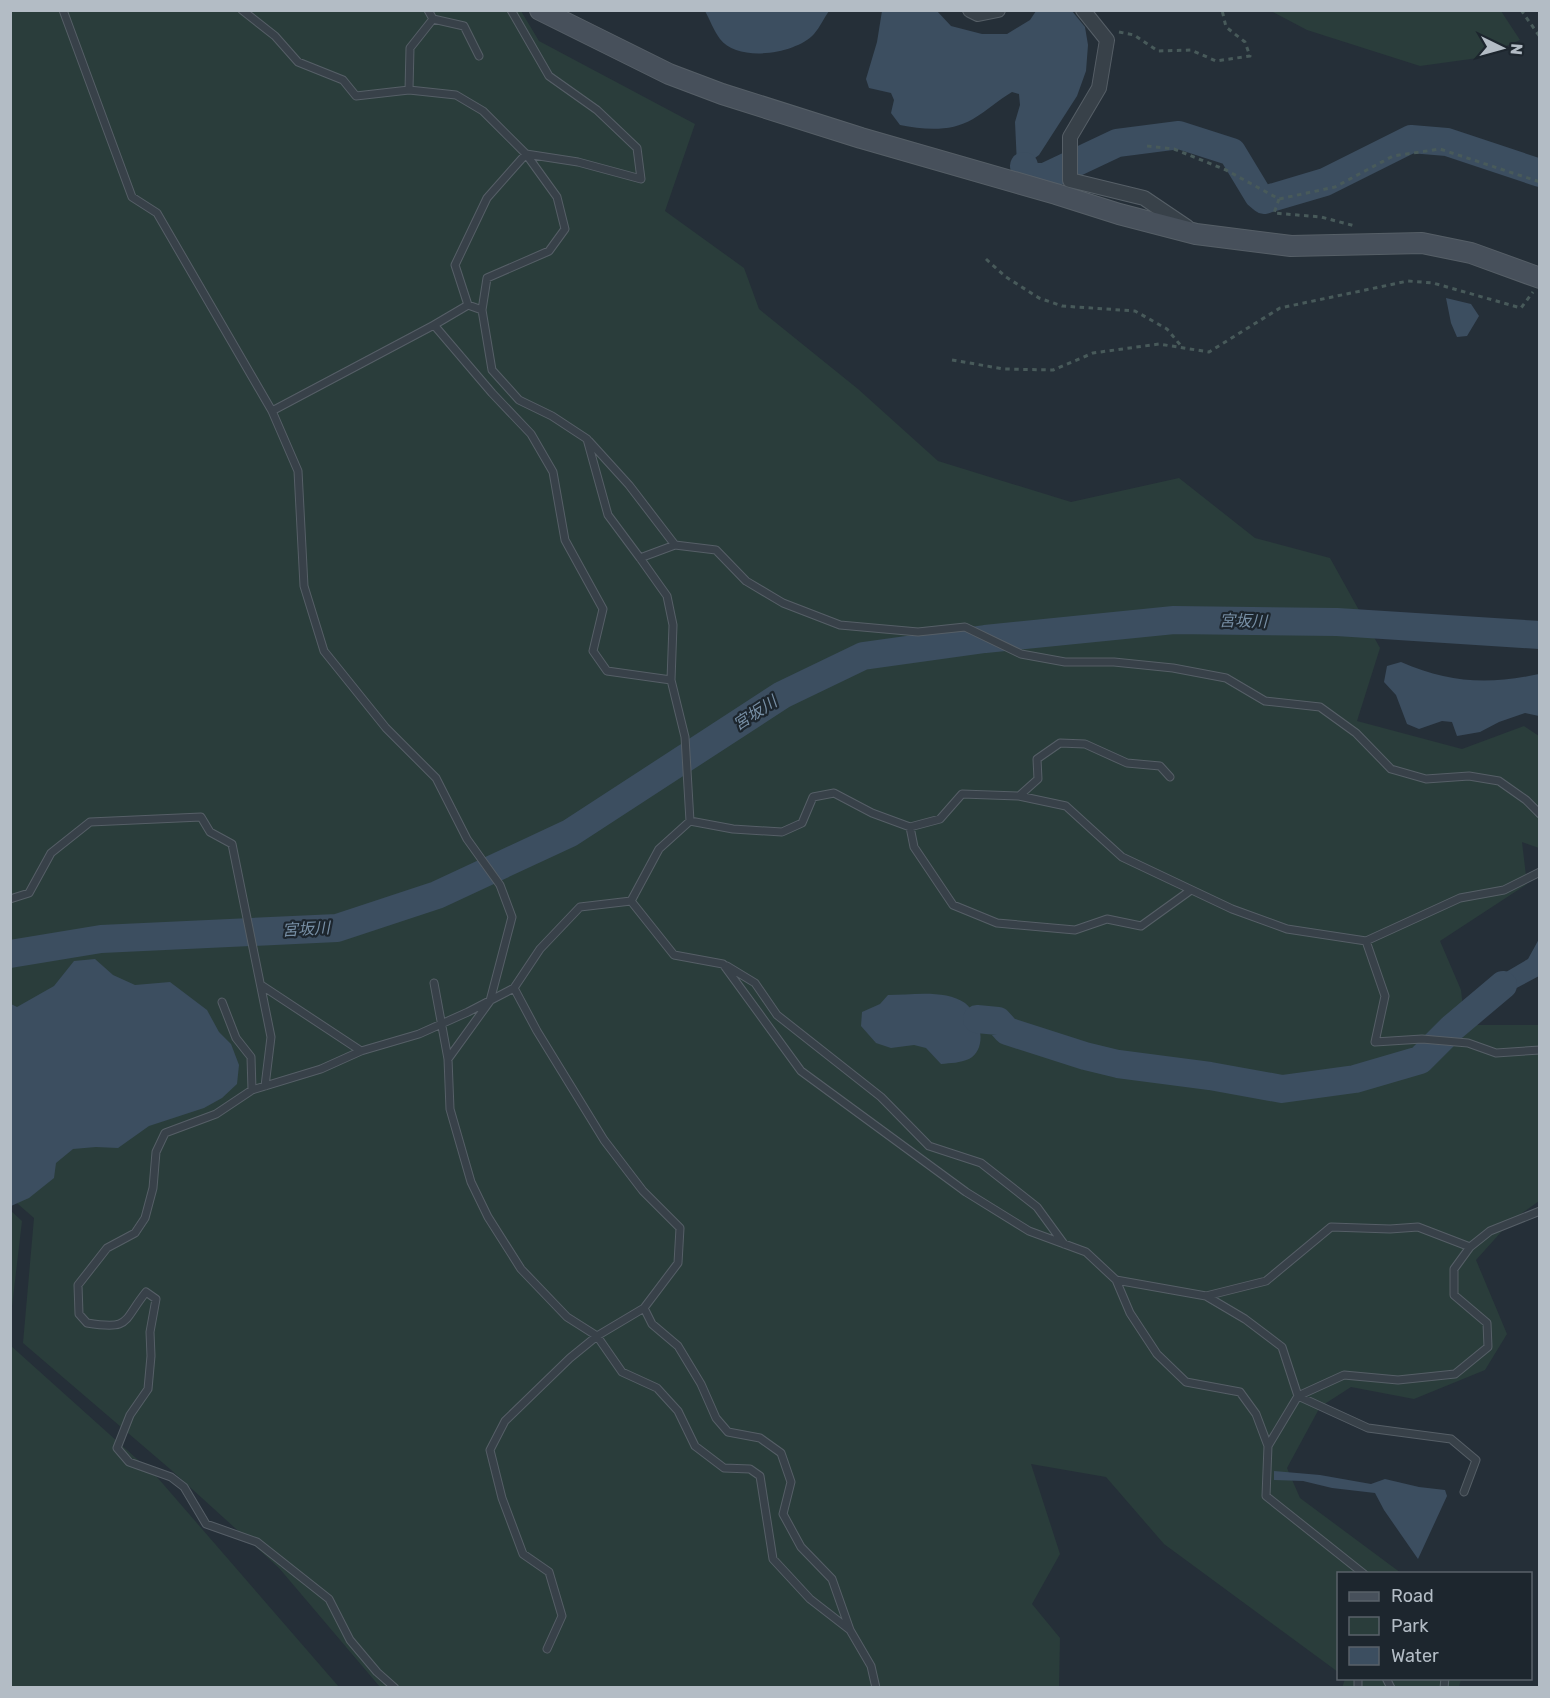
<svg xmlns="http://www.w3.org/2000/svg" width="1550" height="1698" viewBox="0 0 1550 1698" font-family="Rubik,'Noto Sans JP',sans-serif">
	<rect width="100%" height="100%" fill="#252f38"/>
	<path fill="#2a3d3b" d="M11 11H521L539 41 695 124 665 211 744 268 759 309 858 389 938 461 1071 502 1179 478 1255 538 1330 558 1380 648 1357 721 1462 749 1524 726 1539 736V848L1522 842 1527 884 1440 941 1461 990 1465 1025H1539V1201L1511 1221 1476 1260 1507 1334 1485 1370 1414 1399 1351 1387 1320 1407 1287 1468 1300 1498 1401 1573 1338 1574V1672L1164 1544 1106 1477 1031 1464 1060 1554 1032 1604 1060 1638 1059 1687H380L279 1568 170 1469 23 1343 34 1218 11 1198Z
		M1271 11H1501L1520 40 1478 58 1420 66 1307 30Z
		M11 1211 22 1221 11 1315Z
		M10 1345 157 1477 339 1687H11Z
		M1345 1679H1461L1459 1687 1342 1688Z"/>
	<path fill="#3c4e60" d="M705 11H829C824 18 820 27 814 34 796 54 738 63 720 39 714 31 710 20 705 11Z
		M882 11H937L951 26 982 34H1007L1030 20 1036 11H1072L1085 27 1088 45 1086 71 1077 96 1039 155 1024 166 1017 165 1015 122 1020 105 1019 94 1012 92C998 100 987 111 973 119 951 132 925 130 900 125L891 113 894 100 891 93 869 88 866 79 877 42Z
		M1446 298 1471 304 1479 316 1467 336 1457 337 1451 323Z
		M1401 662C1449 683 1488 685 1539 674V716L1525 713 1499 722 1480 732 1457 736 1452 722 1442 721 1419 729 1407 724 1396 695 1384 682 1387 666Z
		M1539 939V976L1509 992 1503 985 1506 972 1528 959Z
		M95 959 113 975 135 985 170 982 207 1010 219 1032 231 1044 239 1065 237 1084 222 1098 204 1108 149 1126 118 1148 96 1147 73 1149 56 1163 54 1178 29 1198 11 1206V1004L17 1007 54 986 74 961Z
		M888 995C911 995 945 989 965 1003 980 1015 989 1048 969 1059 960 1063 951 1063 941 1064L926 1048 914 1045 891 1048 876 1043 861 1026 862 1012 880 1004Z
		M1274 1471 1320 1475 1371 1484 1385 1479 1419 1487 1445 1490 1447 1496 1418 1559 1384 1510 1375 1493 1332 1488 1303 1481 1274 1480Z"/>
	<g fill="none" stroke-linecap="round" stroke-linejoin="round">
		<path stroke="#3c4e60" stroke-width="28" d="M1024 166 1027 177H1045L1117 143 1179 135 1232 152 1258 195 1264 200 1325 182 1411 139 1447 142 1540 173
			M10 954 101 939 337 928 437 895 570 833 782 695 863 656 985 639 1174 620 1337 622 1540 635
			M977 1019 998 1021 1007 1031 1085 1056 1118 1064 1210 1076 1282 1089 1355 1079 1420 1060 1452 1028 1503 985"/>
		<g stroke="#565f67" stroke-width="9">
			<path id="lane" d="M63 10 132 197 157 213 272 411 434 325
				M242 10 275 36 298 62 343 80 356 96 409 90
				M428 10 433 19 410 48 409 90 456 95 483 111 526 154 557 197 565 229 549 251 487 278 482 310
				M511 10 549 76 597 110 637 148 641 179 578 162 526 154 487 198 455 265 468 305 482 310 492 370 519 400 552 416 587 439 608 515 640 558 675 545 716 550 746 581 783 603 840 625 918 632 965 627 1021 654 1065 662H1114L1173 668 1226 678 1265 701 1320 707 1356 733 1391 769 1426 779 1469 776 1499 781 1526 800 1540 814
				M433 19 464 26 479 56
				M468 305 434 325 492 393 531 434 553 472 565 540 603 609 593 651 607 671 671 680 673 625 667 596 640 558
				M272 411 298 471 304 586 324 651 386 728 436 778 467 839 500 885 512 917 490 1001 448 1059 434 983
				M589 441 629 485 675 545
				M671 680 685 737 690 821
				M1019 796 1038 779 1037 759 1060 743 1085 744 1127 763 1160 766 1170 777
				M910 827 914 847 953 905 997 923 1075 930 1107 919 1141 926 1191 890
				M10 899 29 893 51 853 90 822 201 817 210 832 232 844 271 1037 265 1086
				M631 901 674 955 723 964 801 1071 966 1192 1029 1231 1086 1252 1116 1280 1206 1296 1266 1281 1331 1227 1390 1229 1418 1227 1470 1247 1490 1231 1540 1211
				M1366 941 1385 996 1375 1042 1422 1039 1468 1043 1496 1053 1540 1050
				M727 966 755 983 777 1015 881 1097 929 1146 981 1163 1037 1207 1064 1244
				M261 985 361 1051
				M222 1002 236 1038 251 1057 252 1090
				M448 1059 450 1109 471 1182 488 1217 521 1269 567 1317 597 1336 644 1308 678 1263 680 1228 643 1191 604 1140 537 1031 514 988
				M1116 1280 1130 1313 1157 1354 1186 1382 1240 1392 1256 1414 1268 1446
				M1206 1296 1245 1319 1282 1347 1298 1396 1368 1428 1451 1439 1476 1460 1464 1492
				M644 1308 652 1324 678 1346 701 1384 716 1418 728 1432 760 1438 781 1453 791 1482 783 1514 801 1547 832 1579 850 1630
				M1364 1574 1266 1496 1268 1446 1298 1396 1344 1375 1398 1380 1455 1374 1488 1347 1487 1323 1454 1295V1269L1470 1247
				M547 1649 562 1616 549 1572 523 1554 502 1498 490 1450 505 1421 570 1358 597 1336 622 1372 657 1388 678 1411 695 1446 724 1468 750 1469 760 1476 773 1559 810 1599 850 1630 871 1666 876 1688
				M1358 1678V1688
				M1386 1678 1391 1688
				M395 1688 377 1672 350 1640 329 1599 257 1542 206 1524 184 1487 171 1477 129 1462 117 1448 130 1415 148 1389 151 1356 150 1332 156 1299 146 1292C122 1322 131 1330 87 1323L79 1314 78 1285 107 1248 135 1233 145 1218 153 1188 156 1152 165 1133 216 1114 252 1090 321 1069 361 1051 419 1034 468 1012 514 988 540 949 580 907 631 901 659 849 690 821 733 829 782 832 802 823 813 797 834 793 872 813 910 827 940 819 962 794 1019 796 1066 806 1122 857 1232 909 1287 929 1366 941 1460 898 1504 890 1540 872
				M1444 1688 1445 1678"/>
		</g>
		<g stroke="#565f67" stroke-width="16">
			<path id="street" d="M970 10 978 14 998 10
				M1083 10 1107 40 1099 88 1070 137V180L1144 198 1187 227"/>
		</g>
		<g stroke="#565f67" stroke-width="22">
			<path id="secondary" d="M540 10 669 74 722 94 861 138 1056 194 1119 214 1196 234 1291 246 1422 243 1471 253 1540 278"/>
		</g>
		<path stroke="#485a5a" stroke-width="3" stroke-dasharray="4.5 4.5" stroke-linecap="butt" d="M1521 10 1540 37
			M1119 32 1134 35 1158 51 1191 50 1216 61 1250 56 1245 42 1226 27 1222 10
			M1147 146 1174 149 1226 170 1279 199 1335 187 1393 156 1440 149 1540 182
			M1279 199 1274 213 1321 217 1355 226
			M986 259 1006 277 1039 298 1062 306 1135 311 1167 329 1182 347
			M952 360 1004 369 1053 370 1093 353 1159 344 1209 352 1280 308 1408 281 1433 283 1521 308 1533 292"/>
		<use href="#lane" stroke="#384149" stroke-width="7"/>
		<use href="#street" stroke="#384149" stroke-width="14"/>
		<use href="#secondary" stroke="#47505b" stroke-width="20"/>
	</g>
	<g text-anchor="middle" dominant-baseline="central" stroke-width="4.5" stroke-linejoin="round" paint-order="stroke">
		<g font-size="16" font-style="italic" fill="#778fa5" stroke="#1d262e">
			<text transform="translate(1243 621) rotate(1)">宮坂川</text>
			<text transform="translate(755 713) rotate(-33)">宮坂川</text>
			<text transform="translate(306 929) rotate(-3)">宮坂川</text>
		</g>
	</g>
	<rect width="1550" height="1698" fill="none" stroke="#b3bcc5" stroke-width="24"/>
	<rect x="1337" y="1572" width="195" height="108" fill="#1d262e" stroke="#59626a" stroke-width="1.5"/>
	<rect x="1349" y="1592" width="30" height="9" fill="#47505b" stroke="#59626a" stroke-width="1.5"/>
	<text x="1391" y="1602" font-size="18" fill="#b3bcc5">Road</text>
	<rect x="1349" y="1617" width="30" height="18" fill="#2a3d3b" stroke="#59626a" stroke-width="1.5"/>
	<text x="1391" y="1632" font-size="18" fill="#b3bcc5">Park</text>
	<rect x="1349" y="1647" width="30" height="18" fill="#3c4e60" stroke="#59626a" stroke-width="1.5"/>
	<text x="1391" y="1662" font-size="18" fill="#b3bcc5">Water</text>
	<g transform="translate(1502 48) rotate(95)" stroke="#1d262e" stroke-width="4.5" paint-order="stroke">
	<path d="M0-4.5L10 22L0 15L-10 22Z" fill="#b3bcc5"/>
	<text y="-9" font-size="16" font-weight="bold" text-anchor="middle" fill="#b3bcc5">N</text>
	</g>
</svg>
